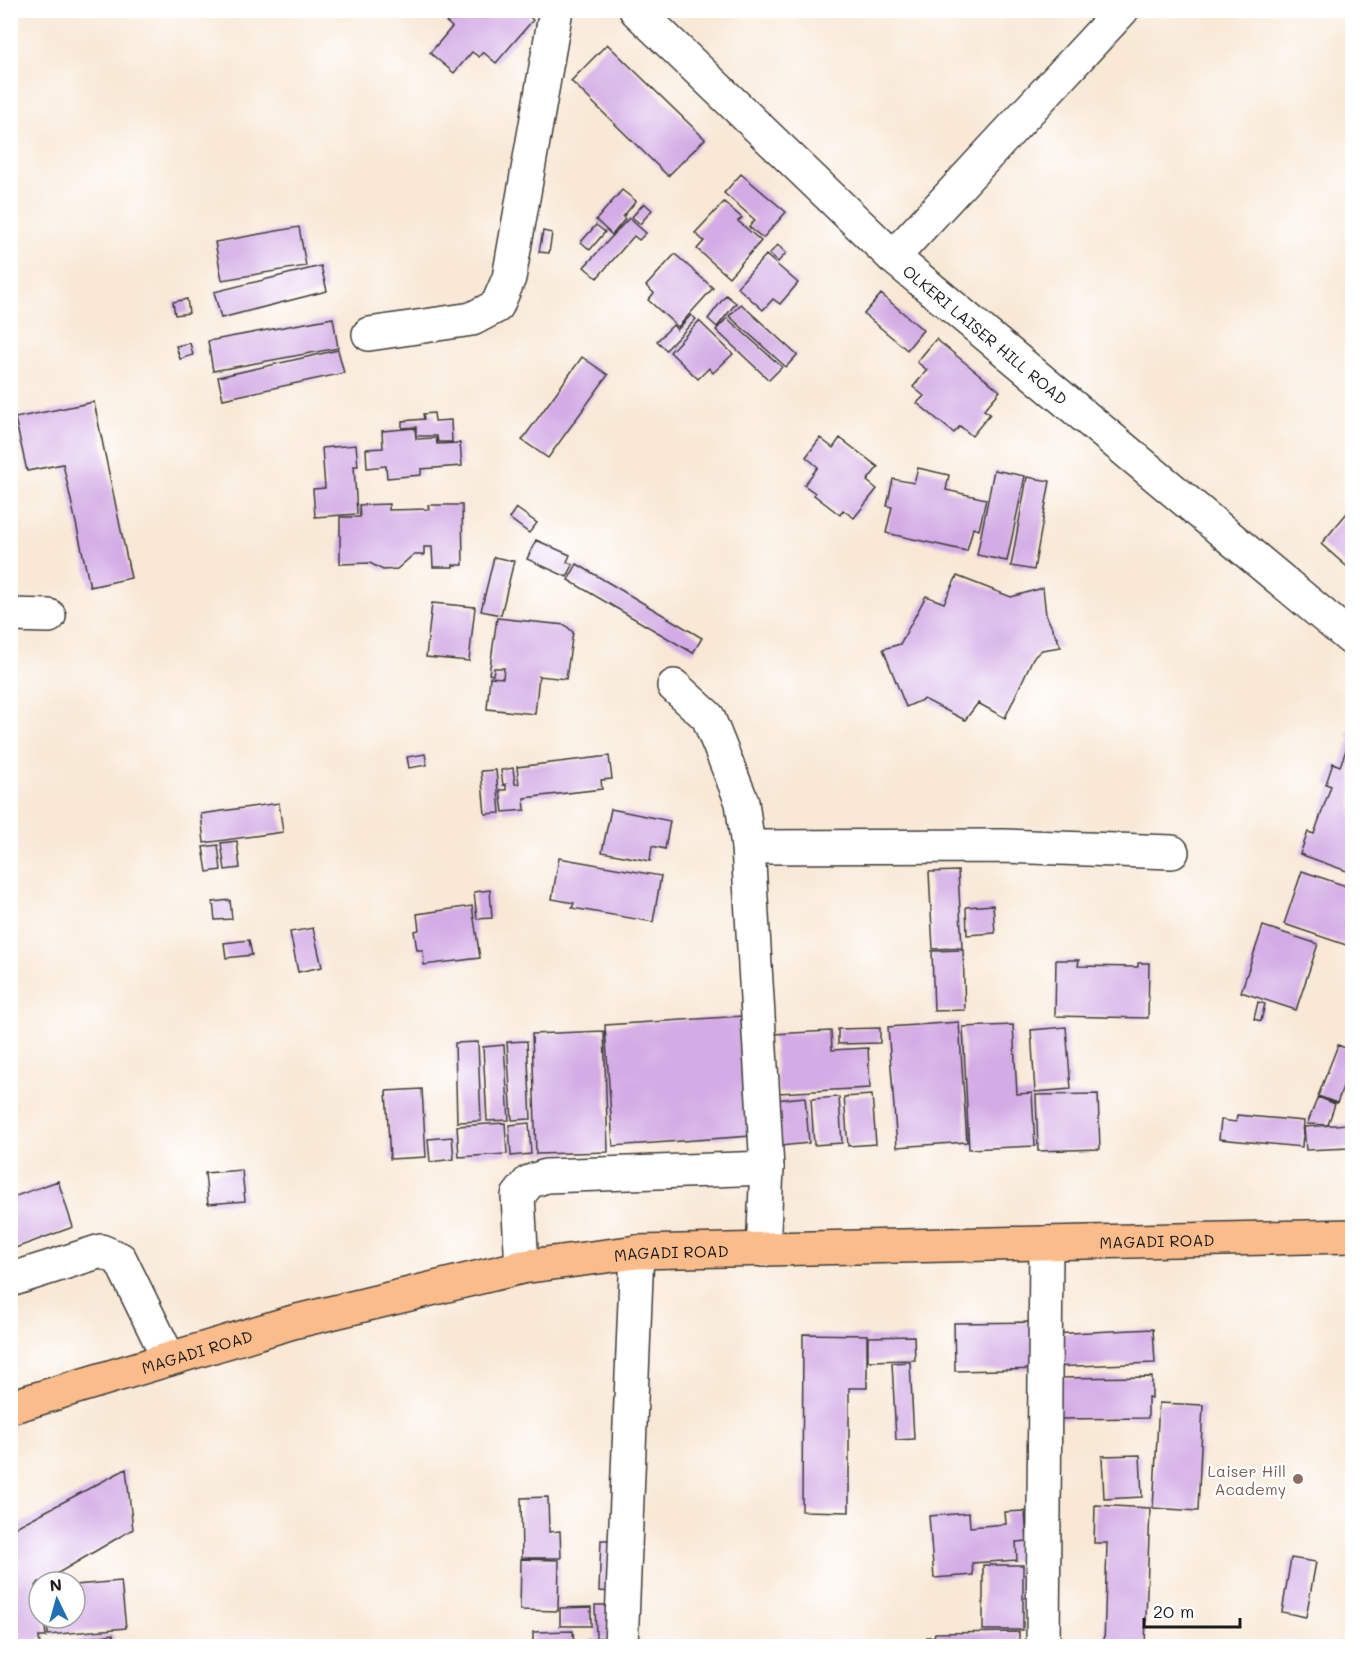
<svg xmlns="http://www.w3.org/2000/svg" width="1363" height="1657" viewBox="0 0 1363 1657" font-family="Mali,sans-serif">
	<rect width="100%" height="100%" fill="#fff"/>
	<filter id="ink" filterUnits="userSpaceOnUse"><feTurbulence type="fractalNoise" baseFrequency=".0167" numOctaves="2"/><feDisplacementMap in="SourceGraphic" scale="12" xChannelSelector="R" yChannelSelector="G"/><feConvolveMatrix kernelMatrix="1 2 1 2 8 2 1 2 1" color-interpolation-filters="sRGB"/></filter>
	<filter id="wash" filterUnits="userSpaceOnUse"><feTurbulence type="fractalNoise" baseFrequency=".008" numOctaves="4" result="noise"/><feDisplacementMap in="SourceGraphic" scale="24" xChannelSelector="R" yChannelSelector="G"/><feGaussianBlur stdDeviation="1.35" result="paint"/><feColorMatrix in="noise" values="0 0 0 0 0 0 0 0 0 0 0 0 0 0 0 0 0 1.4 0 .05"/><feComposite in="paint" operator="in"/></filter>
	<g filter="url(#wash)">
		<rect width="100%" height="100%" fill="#f8e8d5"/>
		<g id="blocks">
			<path fill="#d3abe5" d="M433 10H522L533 20 496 63 483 52 479 57 472 52 454 73 430 53 452 27Z
				M607 44 705 139 668 176 571 81Z
				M741 174 786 212 763 238 749 227 755 220 724 193Z
				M622 190 636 201 623 217 625 219 612 235 596 220Z
				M724 202 742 218 738 221 761 241 729 277 697 249 704 241 695 233Z
				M644 203 652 210 640 224 632 217Z
				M629 218 646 233 639 240 634 236 597 278 584 267Z
				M596 225 605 232 590 250 581 242Z
				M299 227 306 266 222 280 215 242Z
				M543 231 552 233 549 253 539 252Z
				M778 245 786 253 778 262 769 254Z
				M675 254 713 288 678 327 648 300 654 293 646 286Z
				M766 255 798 283 780 304 773 299 763 310 737 287Z
				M321 266 327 291 221 318 214 292Z
				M881 294 923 330 907 350 864 314Z
				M726 295 736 303 717 327 708 319Z
				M187 299 189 313 175 315 173 302Z
				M741 304 797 355 786 367 729 316Z
				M691 315 696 319 666 350 657 341 673 325 677 330Z
				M333 318 338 348 213 371 208 341Z
				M727 318 782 367 769 380 716 330Z
				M699 321 733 354 713 373 709 368 698 379 670 352Z
				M936 339 1000 391 984 410 990 414 972 436 960 426 954 433 917 403 924 396 913 387 927 370 917 362Z
				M190 343 193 355 180 359 176 346Z
				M338 350 344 373 223 399 218 377Z
				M582 357 608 375 548 458 522 440Z
				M94 402 131 578 90 587 63 464 27 471 15 418Z
				M434 413 435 421 451 420 452 442H438L437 436H416V427L402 428V421L424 419 423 414Z
				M415 428 416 439 436 438 437 444 460 443 462 466 421 469V475L387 478 386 466 367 468 366 449 383 448 382 431Z
				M820 438 833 448 840 438 878 467 867 481 877 489 854 518 843 510 840 515 814 495 815 493 804 485 818 467 806 457Z
				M356 445 358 466H354L357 514 315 517 313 489 325 488 322 448Z
				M918 468 949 475 946 490 986 499 979 530 973 528 967 551 886 533 892 507 887 506 893 479 914 483Z
				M994 470 1025 476 1007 561 977 555Z
				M1027 477 1050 481 1034 570 1011 566Z
				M389 504V510L429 509 428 505H462L463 565H453V567H433L432 547H424V555H413L397 569 383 570 370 563 340 564V517H360L359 505Z
				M1352 507V571L1321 544Z
				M516 508 537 523 529 533 509 518Z
				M536 540 570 555 567 562 573 565 567 577 527 559Z
				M494 557 514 561 501 615 481 611Z
				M577 564 702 638 693 653 568 580Z
				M957 576 1011 597 1043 588 1046 615 1061 647 1042 650 1033 658 1005 718 978 703 965 720 924 699 906 707 883 649 900 644 926 596 944 603Z
				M432 603 475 607 469 661 426 657Z
				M497 618 565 625 573 632 566 679 539 676 535 714 487 709 490 677 503 678 504 668H494L493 675 489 674Z
				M1352 721V873L1300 854 1308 832 1314 834 1331 786 1326 784 1333 763 1340 766 1351 737 1347 736Z
				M425 754 427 765 409 768 407 757Z
				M609 756 612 779 601 780 602 789 524 798 525 810 503 812 500 790H506V784L503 785 501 770 513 768 515 784H519L517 767Z
				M496 770 500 813 485 814 481 771Z
				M279 803 283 832 204 843 201 814Z
				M611 809 670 821 665 849 652 846 650 861 602 852Z
				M237 841 240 868 225 870 221 843Z
				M218 845 221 870 207 872 203 847Z
				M559 858 661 876 653 922 572 908 574 903 552 899Z
				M958 871 962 948 933 949 929 872Z
				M1302 871 1352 888V947L1284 924Z
				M490 890 492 918 477 919 474 892Z
				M230 900 232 919 215 920 213 902Z
				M993 905 995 933 967 935 966 907Z
				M472 906 480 958 424 965 423 950H417L414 931 419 930 417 914Z
				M1263 926 1318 944 1296 1010 1241 992Z
				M313 928 322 967 298 972 290 932Z
				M249 940 252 955 226 958 224 943Z
				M963 950 965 1010 934 1011 932 951Z
				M1056 960H1079L1078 966 1138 967V963H1149L1148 1018 1055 1016Z
				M1258 1002 1265 1004 1261 1021 1254 1019Z
				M743 1016 751 1136 613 1146 605 1025Z
				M959 1022 967 1142 897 1147 888 1027Z
				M1013 1025 1017 1094 1032 1093 1035 1146 969 1149 963 1027Z
				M1066 1027 1071 1089 1035 1092 1031 1030Z
				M880 1028V1043L838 1044V1029Z
				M604 1031 608 1152 536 1154 532 1034Z
				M831 1031 832 1050 868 1048 870 1088 778 1093 773 1034Z
				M527 1041 531 1119 512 1120 507 1042Z
				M478 1042 481 1121 457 1122 455 1043Z
				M504 1045 509 1120 487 1121 483 1047Z
				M1338 1045 1352 1051V1063L1337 1103 1318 1096Z
				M422 1089 426 1157 390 1159 386 1091Z
				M1098 1094 1100 1149 1038 1151 1036 1095Z
				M872 1095 876 1144 848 1146 844 1097Z
				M805 1097 809 1143 780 1146 776 1100Z
				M839 1097 842 1143 814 1145 811 1099Z
				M1318 1097 1335 1104 1328 1125 1307 1124Z
				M1237 1115 1304 1121 1302 1147 1219 1139 1221 1120 1236 1122Z
				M505 1123 507 1154 459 1157 457 1126Z
				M529 1123 531 1154 511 1156 509 1125Z
				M1349 1124 1350 1148 1306 1150 1304 1127Z
				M452 1137 454 1159 430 1162 428 1139Z
				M242 1170 245 1201 208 1204 205 1173Z
				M58 1181 73 1227 10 1250V1198Z
				M1042 1322V1369L955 1371 954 1323Z
				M1153 1329 1155 1363 1051 1367 1050 1334Z
				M803 1334 867 1335V1388H849V1512L802 1511Z
				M914 1336 915 1360 868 1361V1337Z
				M910 1362 914 1439 896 1440 892 1363Z
				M1152 1377V1398L1148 1397V1418L1060 1419 1052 1378Z
				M1159 1403 1203 1405 1198 1511 1153 1508Z
				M1140 1455 1142 1497 1104 1499 1102 1456Z
				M126 1469 133 1529 43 1582H39L36 1586 37 1607H39V1618H44L46 1637H39L40 1646H10V1530Z
				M548 1497 549 1532 560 1531 561 1558H522L521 1498Z
				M1095 1505 1150 1508 1145 1646H1104L1107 1543H1094Z
				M1025 1511 1027 1541 1016 1542 1017 1560 972 1563 973 1575 934 1578 929 1516 969 1513 970 1527 1006 1524 1005 1512Z
				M601 1540H615L613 1592 599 1591Z
				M1291 1558 1316 1562 1306 1617 1282 1612Z
				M521 1559 559 1560 558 1611 520 1610Z
				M983 1565H1023V1630H983Z
				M121 1581 126 1628 48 1635 47 1618H75V1585Z
				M595 1605H609V1638H596Z
				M591 1607V1626H560V1608Z
				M573 1631 574 1646H533V1632Z
				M1019 1632V1646H927V1637H934L935 1633Z
				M113 1634 115 1646H70L69 1641Z
				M610 1639V1646H588V1640Z"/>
		</g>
	</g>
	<g filter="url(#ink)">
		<use href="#blocks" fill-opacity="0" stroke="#3d3b38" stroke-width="1.5"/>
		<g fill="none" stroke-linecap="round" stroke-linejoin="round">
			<g stroke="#3d3b38" stroke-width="36">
				<g id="minor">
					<path id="s1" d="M636 10 893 257 1352 639"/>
					<path d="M893 257 1122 10"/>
					<path d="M369 334 472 319 497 306 509 278 556 10"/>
					<path d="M10 615 49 616"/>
					<path d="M674 686 708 717 742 802 748 847 767 1168 763 1250"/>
					<path d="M748 847 1004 846 1172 852"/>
					<path d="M522 1267 518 1196 529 1182 546 1176 767 1168"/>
					<path d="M10 1280 101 1251 120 1259 169 1359"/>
					<path d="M621 1646 637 1252"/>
					<path d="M1043 1646 1046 1243"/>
				</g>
			</g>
			<g stroke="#3d3b38" stroke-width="36">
				<g id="highway">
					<path id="s2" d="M10 1407 293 1322 522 1267 637 1252 1352 1236"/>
				</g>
			</g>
			<use href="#minor" stroke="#fff" stroke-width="33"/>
			<use href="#highway" stroke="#fabc8b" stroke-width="33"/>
		</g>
	</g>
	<circle fill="#8d6e63" stroke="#fff" stroke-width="2" cx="1298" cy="1479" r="6"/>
	<g text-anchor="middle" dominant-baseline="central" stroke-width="4.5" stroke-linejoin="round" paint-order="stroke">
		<g font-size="16" fill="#1c1c1c" stroke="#fff">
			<text stroke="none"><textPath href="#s1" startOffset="477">OLKERI LAISER HILL ROAD</textPath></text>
			<text stroke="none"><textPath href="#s2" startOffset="1167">MAGADI ROAD</textPath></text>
			<text stroke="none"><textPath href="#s2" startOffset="681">MAGADI ROAD</textPath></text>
			<text stroke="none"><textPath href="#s2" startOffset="195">MAGADI ROAD</textPath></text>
		</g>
		<g font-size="16" fill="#785e54" stroke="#fff" text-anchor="end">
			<text x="1286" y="1470">Laiser Hill<tspan x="1286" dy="18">Academy</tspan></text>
		</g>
	</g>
	<rect width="1363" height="1657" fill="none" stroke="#fff" stroke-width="36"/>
	<g transform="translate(57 1600) rotate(355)"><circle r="28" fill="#ffffff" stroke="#a4a4a4" stroke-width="1.5"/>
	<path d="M0-4.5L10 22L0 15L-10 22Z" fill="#1f6fb2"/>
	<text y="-9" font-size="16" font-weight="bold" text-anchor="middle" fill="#1c1c1c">N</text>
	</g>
	<path d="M1144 1618v9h96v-9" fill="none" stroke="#1c1c1c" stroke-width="3"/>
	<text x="1153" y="1618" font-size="18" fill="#1c1c1c" stroke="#ffffff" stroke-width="4.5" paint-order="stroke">20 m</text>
</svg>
